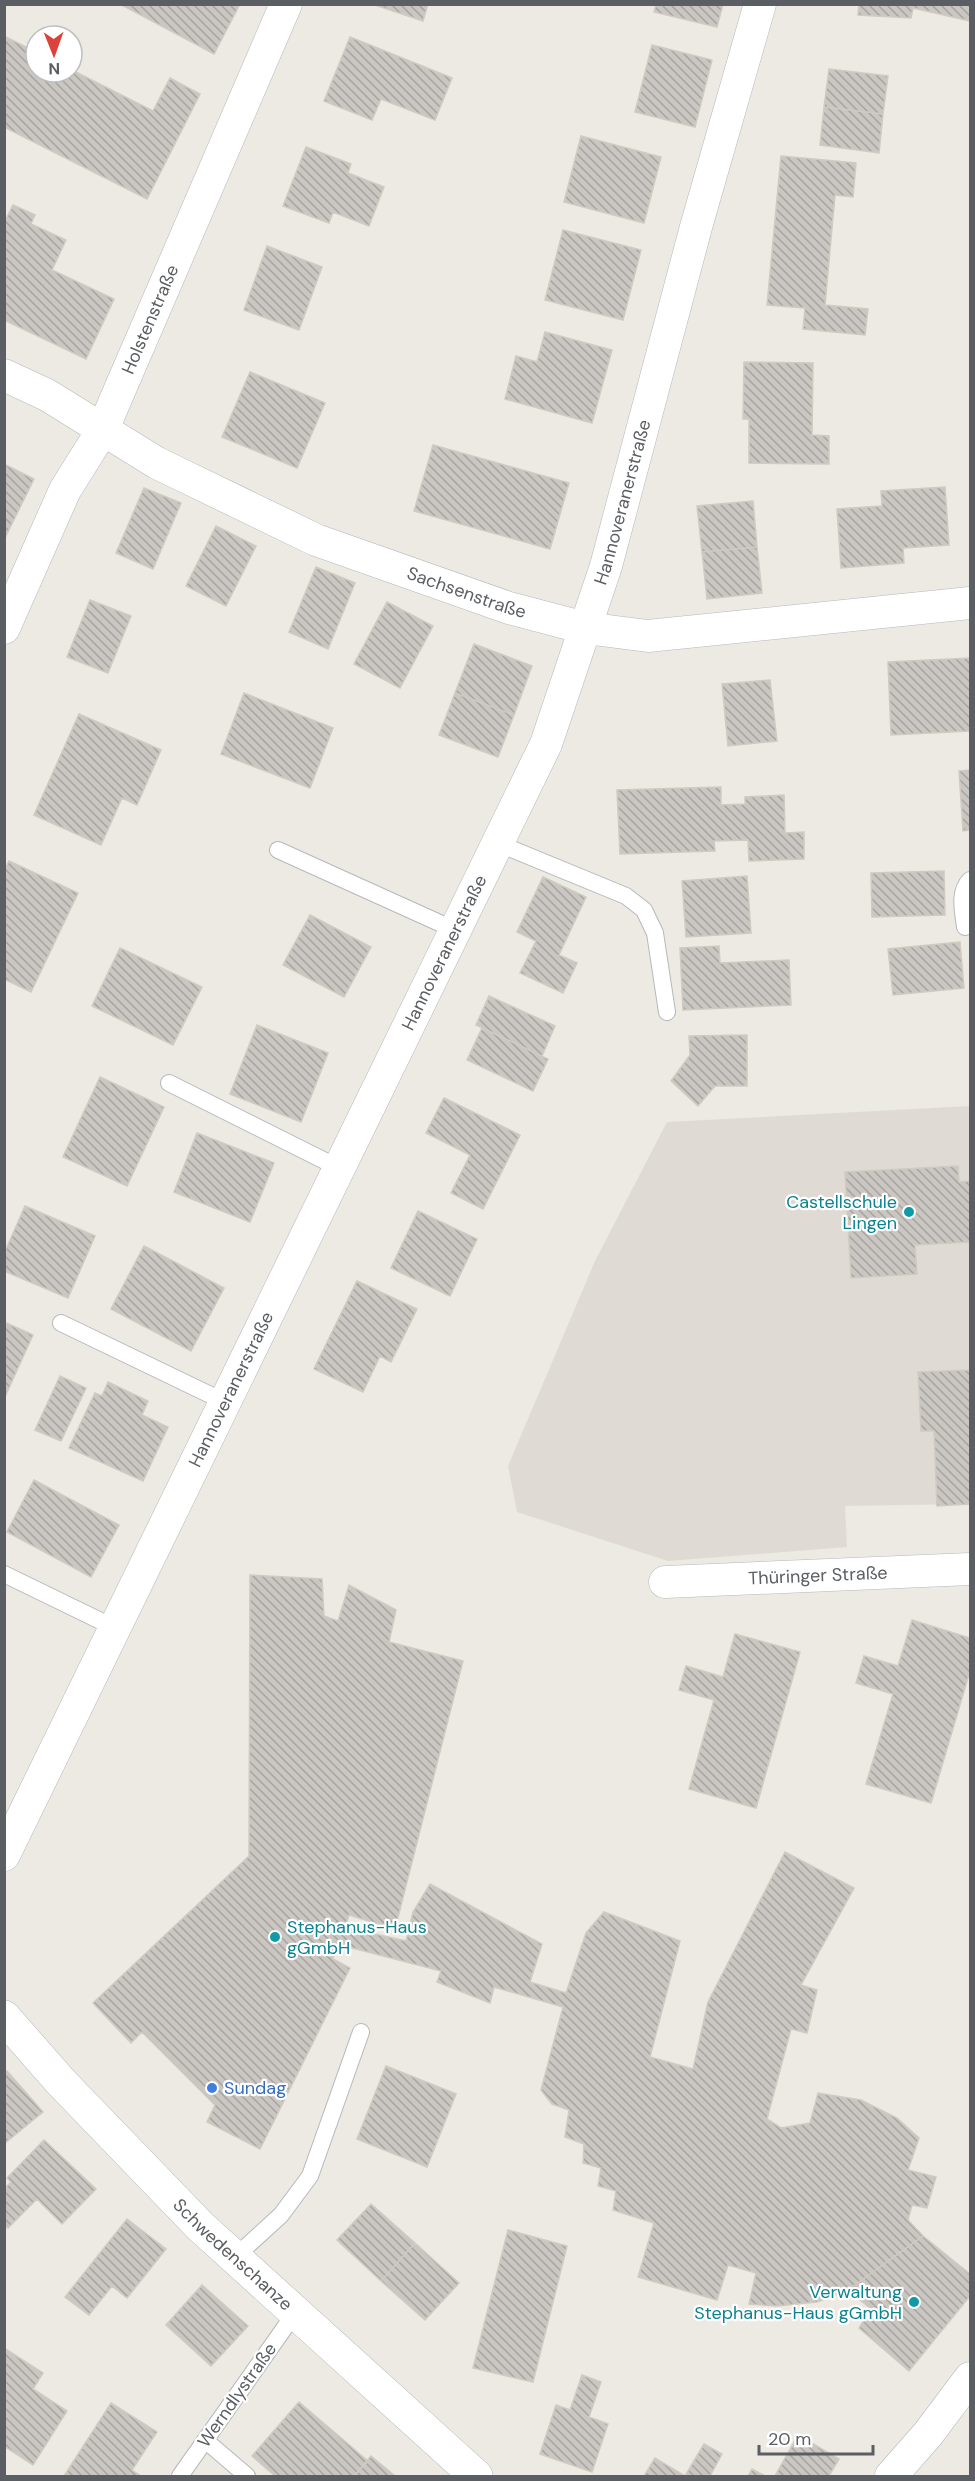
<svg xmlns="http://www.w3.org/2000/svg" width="975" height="2481" viewBox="0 0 975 2481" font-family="'DM Sans',sans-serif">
	<defs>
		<pattern id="building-back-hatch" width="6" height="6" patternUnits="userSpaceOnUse" patternTransform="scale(1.5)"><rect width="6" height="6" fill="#cac6c2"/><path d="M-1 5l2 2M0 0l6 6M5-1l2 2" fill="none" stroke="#a7a4a1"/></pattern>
	</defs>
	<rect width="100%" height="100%" fill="#eceae2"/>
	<path fill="#dfdbd4" d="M970 1106V1504L845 1506 847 1547 668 1561 517 1512 508 1466 595 1261 667 1122Z"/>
	<path fill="url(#building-back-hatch)" stroke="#d0cbc1" stroke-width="1.5" d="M120 4H240L214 54Z
		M372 4H428L423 21Z
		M656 4H723L717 27 654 12Z
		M859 4H970V21L913 8 911 18 858 15Z
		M4 36 36 52V72L72 70 153 111 170 78 200 94 147 199 4 127Z
		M350 37 452 78 435 120 381 99 372 120 324 101Z
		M652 45 712 60 695 127 635 112Z
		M829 69 888 76 883 114 824 107Z
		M824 107 883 114 879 153 820 145Z
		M581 136 661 157 644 223 564 202Z
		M306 147 351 164 348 173 384 187 369 226 333 212 329 223 283 206Z
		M781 156 856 163 853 197 835 195 825 305 868 309 865 335 803 329 805 308 767 305Z
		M13 205 35 215 31 224 66 240 52 270 114 299 86 359 4 320V223Z
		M563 230 641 250 623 320 545 300Z
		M267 246 322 267 299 330 244 310Z
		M545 332 612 350 592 423 505 399 516 356 537 362Z
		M744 362 813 363 812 435 829 436V464L749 463V419H743Z
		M250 372 325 403 297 468 222 437Z
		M433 445 569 483 550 549 414 511Z
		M4 464 34 479 4 540Z
		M945 487 949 545 903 548 904 563 841 568 837 509 882 506 881 491Z
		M144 488 181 503 153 569 116 553Z
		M753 501 757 547 702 552 697 506Z
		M216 526 256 546 226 606 186 586Z
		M757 547 762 593 707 599 702 552Z
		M316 567 355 583 328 649 289 632Z
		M90 600 131 616 108 673 67 657Z
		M387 602 433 626 400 688 354 664Z
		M474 644 532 666 514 715 455 693Z
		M970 658V731L891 735 888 662Z
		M770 680 777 741 728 746 722 684Z
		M244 693 333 728 310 788 221 754Z
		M455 693 514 715 498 757 439 735Z
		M79 714 161 750 137 805 122 798 101 845 34 815Z
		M970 770V830L963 831 959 771Z
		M721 787V805L745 804V797L784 795 785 833 804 832V859L749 861 748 840 714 841 715 851 620 854 617 790Z
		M9 861 78 893 31 992 4 979V871Z
		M944 871 945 915 872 917 871 873Z
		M747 876 751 933 686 937 682 881Z
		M543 877 586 897 559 955 577 963 563 993 520 973 536 941 517 932Z
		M310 915 371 947 344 997 283 965Z
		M960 942 964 988 893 995 888 949Z
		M719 946 720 963 789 960 791 1005 683 1010 680 948Z
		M120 948 202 987 173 1045 92 1006Z
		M489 996 555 1026 542 1056 476 1025Z
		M257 1025 328 1053 301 1122 230 1094Z
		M482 1028 548 1059 533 1091 467 1060Z
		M747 1035V1086H715L698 1106 671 1081 690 1055 689 1036Z
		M100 1077 164 1107 127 1186 63 1157Z
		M444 1098 520 1135 483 1209 451 1193 470 1155 426 1133Z
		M197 1133 274 1163 250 1222 174 1192Z
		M958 1166 959 1182 970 1181V1242L915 1245 917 1274 851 1278 845 1172Z
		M25 1206 95 1236 68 1298 4 1271V1254Z
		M418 1211 477 1239 450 1296 391 1268Z
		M144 1246 224 1288 191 1351 111 1309Z
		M357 1281 417 1309 391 1362 380 1356 363 1392 314 1369Z
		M4 1322 33 1335 4 1399Z
		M970 1370V1504L937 1506 934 1431H921L918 1372Z
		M60 1376 86 1388 61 1441 35 1430Z
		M108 1382 148 1401 142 1415 168 1427 143 1481 69 1448 95 1393 102 1396Z
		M34 1480 119 1525 91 1577 7 1532Z
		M250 1575 322 1579 324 1616 338 1621 349 1585 396 1610 389 1642 463 1661 395 1929 349 1915 345 1927 406 1941 413 1912 430 1884 542 1944 530 1982 566 1993 586 1933 604 1912 680 1941 650 2057 693 2069 708 2002 785 1852 854 1888 801 1985 817 1990 807 2033 791 2029 767 2119 781 2128 810 2123 818 2093 861 2100 897 2118 919 2138 908 2170 936 2177 927 2208 912 2205 908 2220 923 2236 848 2290 817 2302 777 2306 749 2304 756 2273 728 2265 717 2300 638 2277 654 2223 613 2210 616 2191 598 2186 601 2168 583 2163 584 2144 565 2137 569 2110 552 2104 541 2090 563 2007 494 1987 490 2003 437 1982 441 1971 337 1944 333 1959 350 1968 260 2149 207 2122 215 2105 142 2032 131 2043 93 2003 249 1856Z
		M912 1620 970 1638V1671L931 1803 866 1784 893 1694 856 1683 864 1656 898 1666Z
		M735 1634 800 1652 756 1808 689 1789 714 1700 679 1690 686 1666 723 1677Z
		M386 2066 456 2094 427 2167 357 2139Z
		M7 2071 43 2112 4 2144V2073Z
		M44 2140 96 2189 62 2224 37 2199 8 2228 4 2225V2189L11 2182 7 2178Z
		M371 2204 415 2243 381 2281 337 2240Z
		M127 2219 166 2249 127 2298 112 2286 89 2315 65 2297Z
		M508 2230 567 2246 533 2382 473 2368Z
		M923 2236 970 2274V2296L909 2371 859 2328 871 2309 848 2290Z
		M415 2243 459 2283 425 2320 381 2281Z
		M202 2285 248 2326 211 2366 166 2325Z
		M4 2348 43 2373 33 2389 67 2411 33 2465 4 2446Z
		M582 2375 601 2382 589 2417 608 2424 592 2472 540 2454 556 2405 570 2410Z
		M299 2402 368 2461 354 2476H275L252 2456Z
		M111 2403 157 2432 132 2470 141 2476H64Z
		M798 2435 839 2459 829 2476H775Z
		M704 2444 722 2454 710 2476H644L655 2458 685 2476Z
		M371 2456 395 2476H354Z
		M752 2469 765 2476H748Z"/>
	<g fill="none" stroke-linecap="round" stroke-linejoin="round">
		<g stroke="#b5b8bc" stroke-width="18">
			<path id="service" d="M497 843 626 896 644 910 655 933 667 1012
				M278 850 455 930
				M965 927C963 911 958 892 970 880
				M169 1083 339 1168
				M61 1323 225 1402
				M4 1574 115 1628
				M234 2258 281 2215 310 2176 361 2032
				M205 2440 247 2476
				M180 2476 295 2313"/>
		</g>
		<g stroke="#b5b8bc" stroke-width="33">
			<g id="minor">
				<path id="s1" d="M4 375 47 395 157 463 316 540 509 608 585 628 648 636 970 603"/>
				<path id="s2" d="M4 628 65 490 102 431 286 4"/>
				<path id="s3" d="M665 1582 970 1569"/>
				<path id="s4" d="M4 1855 546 744 606 566 696 227 760 4"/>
				<path d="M891 2476 928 2434 970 2378"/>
			</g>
		</g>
		<g stroke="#b5b8bc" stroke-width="34">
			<g id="tertiary">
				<path id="s5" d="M4 2017 61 2082 200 2226 476 2476"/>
			</g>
		</g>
		<use href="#service" stroke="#fff" stroke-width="16"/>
		<use href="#minor" stroke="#fff" stroke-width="32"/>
		<use href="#tertiary" stroke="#fff" stroke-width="33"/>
	</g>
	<g fill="#0f9aa8" stroke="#fff" stroke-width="2">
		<circle cx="909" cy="1212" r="6"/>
		<circle cx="275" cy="1937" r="6"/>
		<circle cx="914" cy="2302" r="6"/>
	</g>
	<circle fill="#3f7fe0" stroke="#fff" stroke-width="2" cx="212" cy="2088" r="6"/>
	<g text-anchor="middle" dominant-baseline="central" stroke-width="4.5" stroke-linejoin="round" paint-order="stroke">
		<g font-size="18" fill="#5b5e62" stroke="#fff">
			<text stroke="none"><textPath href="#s2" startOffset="342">Holstenstraße</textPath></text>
			<text stroke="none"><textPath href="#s4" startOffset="1490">Hannoveranerstraße</textPath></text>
			<text stroke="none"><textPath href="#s1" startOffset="513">Sachsenstraße</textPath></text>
			<text stroke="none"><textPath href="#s4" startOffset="1004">Hannoveranerstraße</textPath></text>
			<text stroke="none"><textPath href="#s4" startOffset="518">Hannoveranerstraße</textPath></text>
			<text stroke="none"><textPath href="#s3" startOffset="153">Thüringer Straße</textPath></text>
			<text stroke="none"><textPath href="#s5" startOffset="330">Schwedenschanze</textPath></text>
			<text transform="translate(237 2395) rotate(-55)">Werndlystraße</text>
		</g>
		<g font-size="18" fill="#0d838f" stroke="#fff" text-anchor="end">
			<text x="897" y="1202">Castellschule<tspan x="897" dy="21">Lingen</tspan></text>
			<text x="287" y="1927" text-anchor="start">Stephanus-Haus<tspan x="287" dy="21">gGmbH</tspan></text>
			<text x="902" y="2292">Verwaltung<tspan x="902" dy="21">Stephanus-Haus gGmbH</tspan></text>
		</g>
		<g font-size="18" fill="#366cbe" stroke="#fff" text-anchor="start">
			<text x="224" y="2088">Sundag</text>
		</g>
	</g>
	<rect width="975" height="2481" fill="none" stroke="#5b5e62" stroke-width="12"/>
	<g transform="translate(54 54) rotate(179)"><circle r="28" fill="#ffffff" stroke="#bdbfc0" stroke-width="1.5"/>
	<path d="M0-4.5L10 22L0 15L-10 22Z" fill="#da423b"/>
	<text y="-9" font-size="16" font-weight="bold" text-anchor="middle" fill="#5b5e62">N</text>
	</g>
	<path d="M759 2445v9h114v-9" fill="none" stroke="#5b5e62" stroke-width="3"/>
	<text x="768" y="2445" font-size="18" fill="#5b5e62" stroke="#ffffff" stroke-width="4.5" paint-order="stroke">20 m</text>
</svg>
